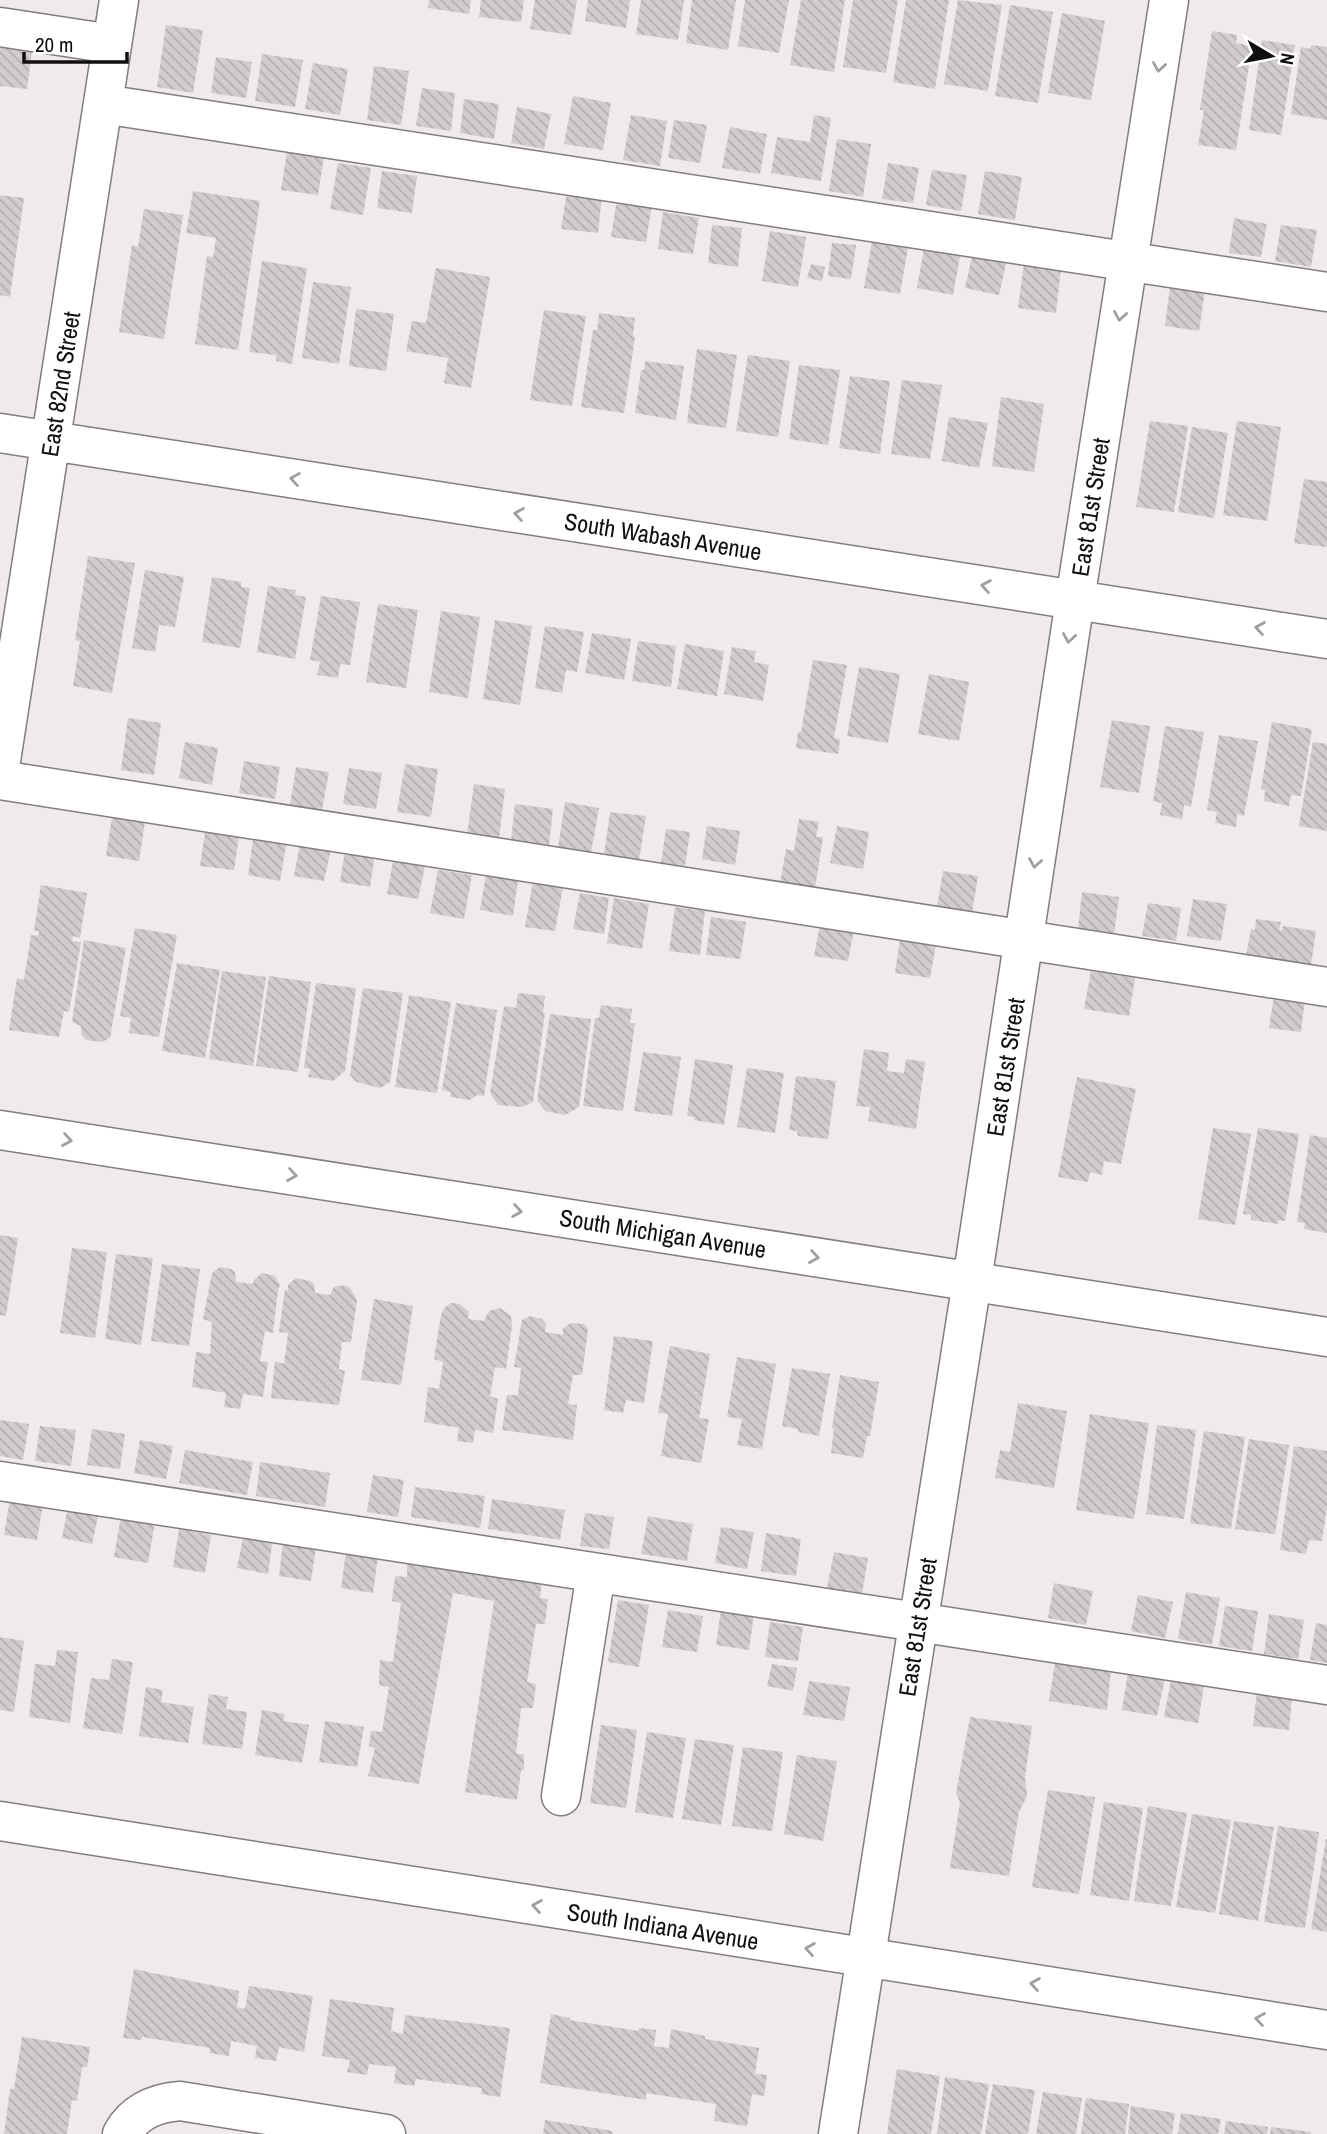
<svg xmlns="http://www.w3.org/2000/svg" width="1327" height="2134" viewBox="0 0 1327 2134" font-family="'Archivo Narrow',sans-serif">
	<defs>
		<pattern id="building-back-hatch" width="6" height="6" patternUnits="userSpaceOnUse" patternTransform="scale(1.75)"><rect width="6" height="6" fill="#d2ccce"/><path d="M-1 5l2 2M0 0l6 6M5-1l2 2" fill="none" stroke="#b3aeb0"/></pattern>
	</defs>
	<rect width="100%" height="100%" fill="#f0eaec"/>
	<path fill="url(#building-back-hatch)" d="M429 0H471L469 14 428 8Z
		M481 0H524L521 22 479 17Z
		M535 0H577L571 35 530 29Z
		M588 0H630L626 28 585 21Z
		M641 0H684L678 40 636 34Z
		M692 0H736L728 50 686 43Z
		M745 0H789L779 53 738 46Z
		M801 0H845L834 72 790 65Z
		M853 0H898L886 73 843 67Z
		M906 0H949L935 89 893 82Z
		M958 0 1002 5 988 91 944 84Z
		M1010 5 1053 12 1038 103 995 96Z
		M1062 13 1105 21 1091 100 1048 93Z
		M166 25 203 30 193 93 157 87Z
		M1212 31 1237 35 1236 43 1252 46 1236 150 1198 145 1204 110H1200Z
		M0 38 33 43 27 89 0 86Z
		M1262 40 1295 45 1281 135 1249 130Z
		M1311 45 1327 47V120L1291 114 1301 47 1310 49Z
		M262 54 303 60 295 107 255 101Z
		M216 57 252 62 246 98 211 93Z
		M313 63 348 69 340 115 305 109Z
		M374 66 409 71 401 125 367 120Z
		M422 88 455 93 451 131 416 126Z
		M573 96 611 103 603 150 564 144Z
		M464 99 499 104 494 139 460 133Z
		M517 107 551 114 544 149 511 143Z
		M631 115 667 121 660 166 623 160Z
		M814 115 831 118 821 181 771 173 777 137 810 142Z
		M674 120 707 125 700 163 668 158Z
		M730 127 767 134 760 174 722 168Z
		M837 139 871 144 863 197 829 191Z
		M287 151 324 157 318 195 281 190Z
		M338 163 371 168 363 215 330 209Z
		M888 163 919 168 913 203 882 199Z
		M932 170 967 175 961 211 926 205Z
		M382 171 417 176 412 213 377 208Z
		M985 171 1022 177 1015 220 978 214Z
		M193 191 260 201 238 350 195 344 207 256 213 257 216 238 186 233Z
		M567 191 602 196 598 233 561 229Z
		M0 195 24 198 10 297 0 295Z
		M617 199 652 204 646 242 611 237Z
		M144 209 183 215 164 339 119 332 132 245 138 247Z
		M663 212 699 218 693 254 658 249Z
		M1234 218 1267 224 1261 257 1229 253Z
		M712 225 742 228 738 267 708 263Z
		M1281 225 1317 230 1311 267 1275 261Z
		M770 231 806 237 798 287 762 281Z
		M872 241 908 247 900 294 864 288Z
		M832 243 856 245 851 279 828 276Z
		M924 249 960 256 953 295 917 288Z
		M973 252 1007 259 999 295 965 288Z
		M262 261 307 268 292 364 276 361V355L249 352Z
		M1024 263 1061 268 1056 313 1018 308Z
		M811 264 825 267 822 281 807 278Z
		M436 268 490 277 471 388 444 383 448 358 406 351 412 321 426 323Z
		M1171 279 1206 284 1199 331 1165 326Z
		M313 282 351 287 339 364 302 358Z
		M356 309 394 314 386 371 349 366Z
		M544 310 586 316 572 406 530 400Z
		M599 313 635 318 633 336 635 337 624 413 581 407 593 330H597Z
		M697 349 737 355 726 428 687 423Z
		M748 355 790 361 778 437 736 431Z
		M645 361 684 366 676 420 635 413 641 370H644Z
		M799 365 840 370 828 445 789 439Z
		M850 376 890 381 880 454 839 448Z
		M902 380 942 385 930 459 891 454Z
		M1001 397 1044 404 1034 472 992 466Z
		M949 417 988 423 979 468 942 461Z
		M1150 421 1188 426 1174 512 1136 507Z
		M1237 421 1281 427 1267 521 1223 515Z
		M1192 427 1228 433 1214 518 1178 512Z
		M1304 479 1327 482V547L1294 543Z
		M88 556 135 563 112 693 73 686 80 641 75 640Z
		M145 570 184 577 175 627 159 625 155 652 132 648Z
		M212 577 241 582V587L250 588 240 648 202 642Z
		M268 586 296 590 295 595 306 597 295 659 257 652Z
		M321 596 360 602 350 665 340 664 338 678 317 675 320 662 310 660Z
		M378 604 418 610 406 688 366 682Z
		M441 611 480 617 468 698 429 692Z
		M495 620 532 626 520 705 483 699Z
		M545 626 584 632 577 672 566 670 562 693 535 688Z
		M592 633 631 639 624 680 585 673Z
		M638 641 676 646 671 687 632 681Z
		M685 644 724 651 717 696 677 689Z
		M732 647 756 651 754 662 769 665 763 701 724 694Z
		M813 660 847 665 834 738 840 739 838 754 796 748 798 732H801Z
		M859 667 900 674 888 743 847 736Z
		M929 674 969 682 959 741 918 734Z
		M128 718 161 723 154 775 121 770Z
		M1112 720 1150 726 1139 793 1100 787Z
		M1272 722 1312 729 1301 796 1291 795 1289 806 1264 801 1265 790 1261 789Z
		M1165 726 1204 732 1191 807 1184 805 1182 819 1160 815 1162 803 1153 801Z
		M1219 735 1258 741 1244 816 1237 814 1236 827 1215 823 1217 812 1207 810Z
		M185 742 218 748 212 785 179 778Z
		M1313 742 1327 744V831L1299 826Z
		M244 761 280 767 275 799 239 793Z
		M405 764 438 769 431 817 397 812Z
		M296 767 329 772 322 810 290 805Z
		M349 768 382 773 376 809 343 804Z
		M474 784 505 789 499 839 467 835Z
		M565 802 599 808 591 853 558 848Z
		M515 804 553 809 549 845 511 841Z
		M610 812 646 816 639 860 604 855Z
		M112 817 145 822 139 861 106 856Z
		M799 819 819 822 816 837H823L815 888 780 883 786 849 794 851Z
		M707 826 740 831 735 865 702 859Z
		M837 826 869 832 863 869 830 863Z
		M666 829 690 832 685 866 661 863Z
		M205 832 239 837 234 870 200 866Z
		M253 840 286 845 280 881 248 875Z
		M300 844 331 849 324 881 294 876Z
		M345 850 375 854 370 887 340 882Z
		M393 861 425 866 418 899 387 894Z
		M438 870 472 875 464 919 430 913Z
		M943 871 978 876 972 913 937 907Z
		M486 875 518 880 513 916 480 910Z
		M533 882 563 887 555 931 525 927Z
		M41 885 87 893 80 938 73 936 72 941 81 942 69 1012 64 1011 59 1037 9 1030 17 978 24 980 31 935 38 936 39 931H34Z
		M1082 892 1119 897 1114 935 1078 929Z
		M580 893 609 898 604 934 573 929Z
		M614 898 649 904 642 949 607 943Z
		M1193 899 1227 904 1221 941 1187 936Z
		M1148 903 1181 908 1176 941 1142 936Z
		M675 907 705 911 700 955 669 951Z
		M711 917 746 922 740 959 706 955Z
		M1256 919 1281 922 1279 930 1282 931 1283 926 1316 931 1311 965 1278 961 1279 947 1277 961 1246 956 1251 929 1255 930Z
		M820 925 854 930 848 961 814 956Z
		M135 928 177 935 159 1037 129 1033 131 1018 120 1016Z
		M900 939 936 944 930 978 895 973Z
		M84 940 126 948 110 1038 102 1042 86 1040 81 1034V1026L72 1022Z
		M177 963 220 970 205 1058 162 1051Z
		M222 971 266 977 253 1066 209 1059Z
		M1091 971 1135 978 1129 1016 1084 1009Z
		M269 976 311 982 298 1072 256 1066Z
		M316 983 356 988 345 1071 333 1081 308 1077 310 1069 304 1068Z
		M363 988 403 993 390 1082 380 1088 356 1082 350 1075Z
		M518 993 545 996 543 1012 545 1013 533 1102 522 1107 498 1105 490 1093 504 1006 516 1008Z
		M409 995 451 1002 437 1093 395 1087Z
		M1274 995 1305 999 1301 1032 1269 1028Z
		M456 1003 497 1010 484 1096 477 1095 470 1100 450 1097 451 1092 442 1090Z
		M601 1005 632 1009 630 1023H635L623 1111 583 1106 595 1018H599Z
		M550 1014 591 1019 579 1107 565 1115 545 1111 537 1100Z
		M864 1049 889 1053 887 1071 904 1073 906 1059 925 1062 916 1129 868 1121 870 1107 856 1106Z
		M643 1052 681 1057 672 1116 634 1111Z
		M695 1059 733 1065 724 1125 694 1120 695 1117 687 1116Z
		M747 1068 784 1073 775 1133 737 1127Z
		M796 1076 836 1081 828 1139 798 1136 797 1131 789 1130Z
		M1077 1077 1136 1089 1121 1164 1104 1161 1102 1175 1090 1172 1088 1182 1058 1177Z
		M1213 1128 1251 1134 1235 1225 1198 1219Z
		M1258 1128 1299 1134 1285 1221 1279 1220 1278 1224 1251 1220V1215L1243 1214Z
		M1310 1135 1327 1138V1233L1304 1229 1305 1223 1297 1222Z
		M0 1235 18 1238 6 1316 0 1315Z
		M72 1248 107 1252 95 1338 60 1333Z
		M116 1254 153 1258 141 1345 105 1339Z
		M162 1264 200 1269 189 1346 151 1341Z
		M220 1267 231 1269 235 1272 236 1282 253 1284 254 1280 262 1273 275 1276 280 1285 278 1290 273 1333 265 1331 260 1361 268 1362 263 1397 243 1394 240 1409 224 1407 226 1393 192 1387 196 1352 210 1354 212 1322 203 1319 212 1273Z
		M296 1278 310 1281 314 1284 315 1293 330 1295 334 1287 344 1285 350 1288 357 1300 351 1342H342L339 1369 345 1371 339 1405 271 1398 275 1361 284 1364 288 1333 279 1332 285 1290 288 1291V1285Z
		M374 1299 413 1306 401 1385 361 1380Z
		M452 1303 460 1304 469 1312 468 1319 484 1321 489 1311 500 1308 511 1316 512 1326 506 1369 495 1367 490 1396 498 1399 493 1433 475 1430 473 1443 457 1441 459 1428 424 1422 428 1387 439 1389 443 1362 434 1359 441 1315 445 1307Z
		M530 1316 542 1319 546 1324 545 1332 563 1335V1328L571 1323 584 1324 588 1329 582 1375H573L568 1404 577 1405 573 1440 502 1430 507 1395H518L521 1368 514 1367 522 1320Z
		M614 1336 653 1341 644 1403 626 1400 623 1413 604 1410Z
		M670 1346 710 1354 699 1418 709 1419 701 1463 661 1456 668 1414 658 1413Z
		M737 1357 776 1364 762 1449 737 1445 742 1419 727 1417Z
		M792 1368 830 1374 819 1436 798 1432V1429L782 1426Z
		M840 1375 879 1382 870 1436H867L863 1458 831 1453 834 1429 832 1428Z
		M1018 1403 1067 1411 1054 1488 995 1478 1000 1450 1010 1452Z
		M1090 1414 1149 1423 1134 1519 1076 1510Z
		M0 1420 29 1424 23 1460 0 1456Z
		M1157 1425 1196 1430 1184 1519 1146 1514Z
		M40 1426 76 1430 71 1466 35 1461Z
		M92 1429 125 1434 120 1469 87 1465Z
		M1204 1431 1245 1437 1231 1529 1190 1523Z
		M1249 1439 1289 1445 1275 1534 1235 1529Z
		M140 1440 173 1446 166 1479 134 1473Z
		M1294 1446 1327 1451V1507L1322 1541 1309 1540 1306 1554 1280 1550Z
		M185 1450 253 1462 247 1495 179 1483Z
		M260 1462 330 1473 325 1507 256 1496Z
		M373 1475 404 1480 398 1517 367 1512Z
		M415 1487 485 1496 480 1528 411 1517Z
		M10 1498 43 1504 37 1540 4 1535Z
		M492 1499 565 1510 560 1540 488 1529Z
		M68 1507 99 1512 92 1544 62 1538Z
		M585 1513 614 1517 609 1549 580 1546Z
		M121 1516 155 1522 148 1563 114 1557Z
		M648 1516 693 1524 687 1561 641 1554Z
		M721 1527 754 1532 747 1569 715 1563Z
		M179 1529 211 1535 205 1573 173 1567Z
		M244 1533 273 1537 268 1574 237 1568Z
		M766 1533 801 1539 796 1576 761 1571Z
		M283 1543 316 1548 311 1581 279 1576Z
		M346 1551 378 1556 373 1593 341 1588Z
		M834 1552 868 1558 862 1594 827 1588Z
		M407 1560 542 1580 540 1598 548 1599 545 1624H536L527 1682 536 1684 533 1708H521L516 1753 524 1755V1770H521L517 1800 465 1792 494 1601 453 1593 419 1784 368 1776 375 1748 369 1746 371 1731 382 1732 389 1687 379 1685 380 1660 393 1662 401 1603 392 1601 395 1576 407 1577Z
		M1054 1583 1093 1591 1086 1625 1048 1618Z
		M1186 1592 1220 1598 1212 1645 1178 1639Z
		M1138 1595 1173 1602 1165 1638 1131 1631Z
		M618 1600 649 1605 639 1667 608 1662Z
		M1225 1606 1258 1611 1252 1651 1219 1646Z
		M721 1609 754 1614 749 1650 716 1645Z
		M668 1610 703 1616 697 1652 662 1647Z
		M1269 1614 1304 1620 1298 1659 1264 1654Z
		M770 1622 803 1627 798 1661 765 1657Z
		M1316 1623 1327 1625V1663L1310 1660Z
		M0 1637 24 1641 14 1712 0 1710Z
		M57 1650 78 1652 70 1723 29 1717 35 1664 55 1666Z
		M112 1659 133 1662 122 1734 83 1728 91 1678 109 1680Z
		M1055 1662 1111 1669 1107 1710 1049 1701Z
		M772 1664 797 1668 793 1691 767 1686Z
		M1128 1671 1165 1678 1157 1716 1122 1710Z
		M1171 1680 1204 1686 1198 1723 1164 1717Z
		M809 1681 850 1687 844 1721 803 1715Z
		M146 1687 163 1690 161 1702 194 1707 188 1743 139 1736Z
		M1257 1692 1292 1696 1289 1730 1253 1726Z
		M209 1694 228 1697 226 1709 247 1712 242 1749 202 1744Z
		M262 1710 285 1714 283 1721 309 1725 302 1763 255 1755Z
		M970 1717 1032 1726 1025 1777 1027 1796 1019 1812 1009 1876 950 1868 960 1802 956 1793Z
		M325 1721 364 1727 357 1767 319 1762Z
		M601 1725 637 1730 626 1808 590 1803Z
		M647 1732 686 1738 673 1818 635 1812Z
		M695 1739 734 1745 721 1825 682 1819Z
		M743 1747 783 1752 772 1831 732 1826Z
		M797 1755 837 1761 823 1841 784 1834Z
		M1048 1790 1095 1797 1079 1894 1032 1887Z
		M1104 1802 1143 1808 1129 1901 1090 1895Z
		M1148 1806 1187 1813 1171 1906 1134 1901Z
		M1192 1814 1231 1820 1215 1913 1176 1907Z
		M1234 1821 1274 1827 1258 1921 1219 1914Z
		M1278 1826 1319 1832 1305 1928 1264 1922Z
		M1326 1839H1327V1932L1311 1929Z
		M134 1969 239 1991 237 2007 245 2009 249 1986 313 1996 304 2052 279 2047 276 2061 255 2058 257 2046 231 2041 229 2056 209 2053 210 2048 142 2037 141 2040 123 2038Z
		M330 1999 394 2008 391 2031 403 2034 405 2015 510 2028 500 2097 481 2094 482 2088 416 2079 414 2086 394 2083 396 2067 369 2064 367 2075 347 2072 350 2060 322 2056Z
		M551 2014 570 2018 569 2020 638 2031 639 2028 656 2030 654 2046 669 2048 671 2029 705 2036V2039L759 2048 755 2074 767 2075 764 2096 752 2094 747 2126 714 2121 716 2104 646 2093V2100L540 2083Z
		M22 2037 90 2047 87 2067H82L77 2101 72 2100 67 2134H4L10 2089H14Z
		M897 2069 940 2076 931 2134H887Z
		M945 2077 989 2084 981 2134H937Z
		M993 2084 1035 2090 1028 2134H985Z
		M1043 2092 1082 2098 1076 2134H1036Z
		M1086 2098 1129 2104 1125 2134H1081Z
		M1131 2106 1175 2113 1172 2134H1128Z
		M1181 2113 1221 2119 1218 2134H1178Z
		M545 2120 613 2131 612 2134H543Z
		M1226 2121 1268 2127 1267 2134H1224Z
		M1271 2127 1311 2132V2134H1270Z"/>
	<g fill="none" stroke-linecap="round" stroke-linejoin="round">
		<g stroke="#837d7f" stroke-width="41">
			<path id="minor" d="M0 27 112 44
				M103 104 1327 292
				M0 433 1327 639
				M0 767 119 0
				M0 780 1327 987
				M0 1130 1327 1337
				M0 1481 1327 1685
				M561 1796 596 1573
				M0 1821 1327 2030
				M122 2134C135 2111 155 2103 180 2101L386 2134
				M838 2134 972 1281 1075 600 1169 0"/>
		</g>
		<use href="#minor" stroke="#fff" stroke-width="38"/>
	</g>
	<defs><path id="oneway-chevron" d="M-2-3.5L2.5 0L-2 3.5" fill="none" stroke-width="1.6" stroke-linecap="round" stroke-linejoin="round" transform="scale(1.75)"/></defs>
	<g stroke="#9f9f9f">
		<use href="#oneway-chevron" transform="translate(1159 67) rotate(99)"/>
		<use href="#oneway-chevron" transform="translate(1120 316) rotate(99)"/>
		<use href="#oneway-chevron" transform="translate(295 479) rotate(-171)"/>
		<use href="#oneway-chevron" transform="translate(519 514) rotate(-171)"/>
		<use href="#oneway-chevron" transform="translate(986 586) rotate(-171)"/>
		<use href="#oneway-chevron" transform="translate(1260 628) rotate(-171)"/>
		<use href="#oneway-chevron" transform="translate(1069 638) rotate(99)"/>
		<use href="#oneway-chevron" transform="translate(1035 863) rotate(99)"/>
		<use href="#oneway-chevron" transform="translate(67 1140) rotate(9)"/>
		<use href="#oneway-chevron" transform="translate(292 1175) rotate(9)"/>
		<use href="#oneway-chevron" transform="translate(517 1211) rotate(9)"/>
		<use href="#oneway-chevron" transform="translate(814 1257) rotate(9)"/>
		<use href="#oneway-chevron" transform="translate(537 1906) rotate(-171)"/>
		<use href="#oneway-chevron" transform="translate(810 1949) rotate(-171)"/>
		<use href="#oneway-chevron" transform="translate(1035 1984) rotate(-171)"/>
		<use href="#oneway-chevron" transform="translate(1260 2019) rotate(-171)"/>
	</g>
	<g text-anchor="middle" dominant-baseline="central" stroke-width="5" stroke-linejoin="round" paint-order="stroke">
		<g font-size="24" fill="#100e0f" stroke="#fff">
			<text transform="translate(60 384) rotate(-81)">East 82nd Street</text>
			<text transform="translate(1090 507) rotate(-81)">East 81st Street</text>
			<text transform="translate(663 536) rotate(9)">South Wabash Avenue</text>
			<text transform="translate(1005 1067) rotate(-81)">East 81st Street</text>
			<text transform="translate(663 1233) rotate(9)">South Michigan Avenue</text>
			<text transform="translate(917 1627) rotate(-81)">East 81st Street</text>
			<text transform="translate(663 1926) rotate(9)">South Indiana Avenue</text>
		</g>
	</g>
	<g transform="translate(1271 56) rotate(100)" stroke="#ffffff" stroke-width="5" paint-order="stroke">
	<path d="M0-5L12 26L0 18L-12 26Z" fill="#100e0f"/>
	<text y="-10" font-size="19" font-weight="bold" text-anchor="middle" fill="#100e0f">N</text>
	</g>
	<path d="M24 52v10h103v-10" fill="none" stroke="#100e0f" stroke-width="3.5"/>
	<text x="35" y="52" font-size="21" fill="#100e0f" stroke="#ffffff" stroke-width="5" paint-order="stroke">20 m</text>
</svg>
